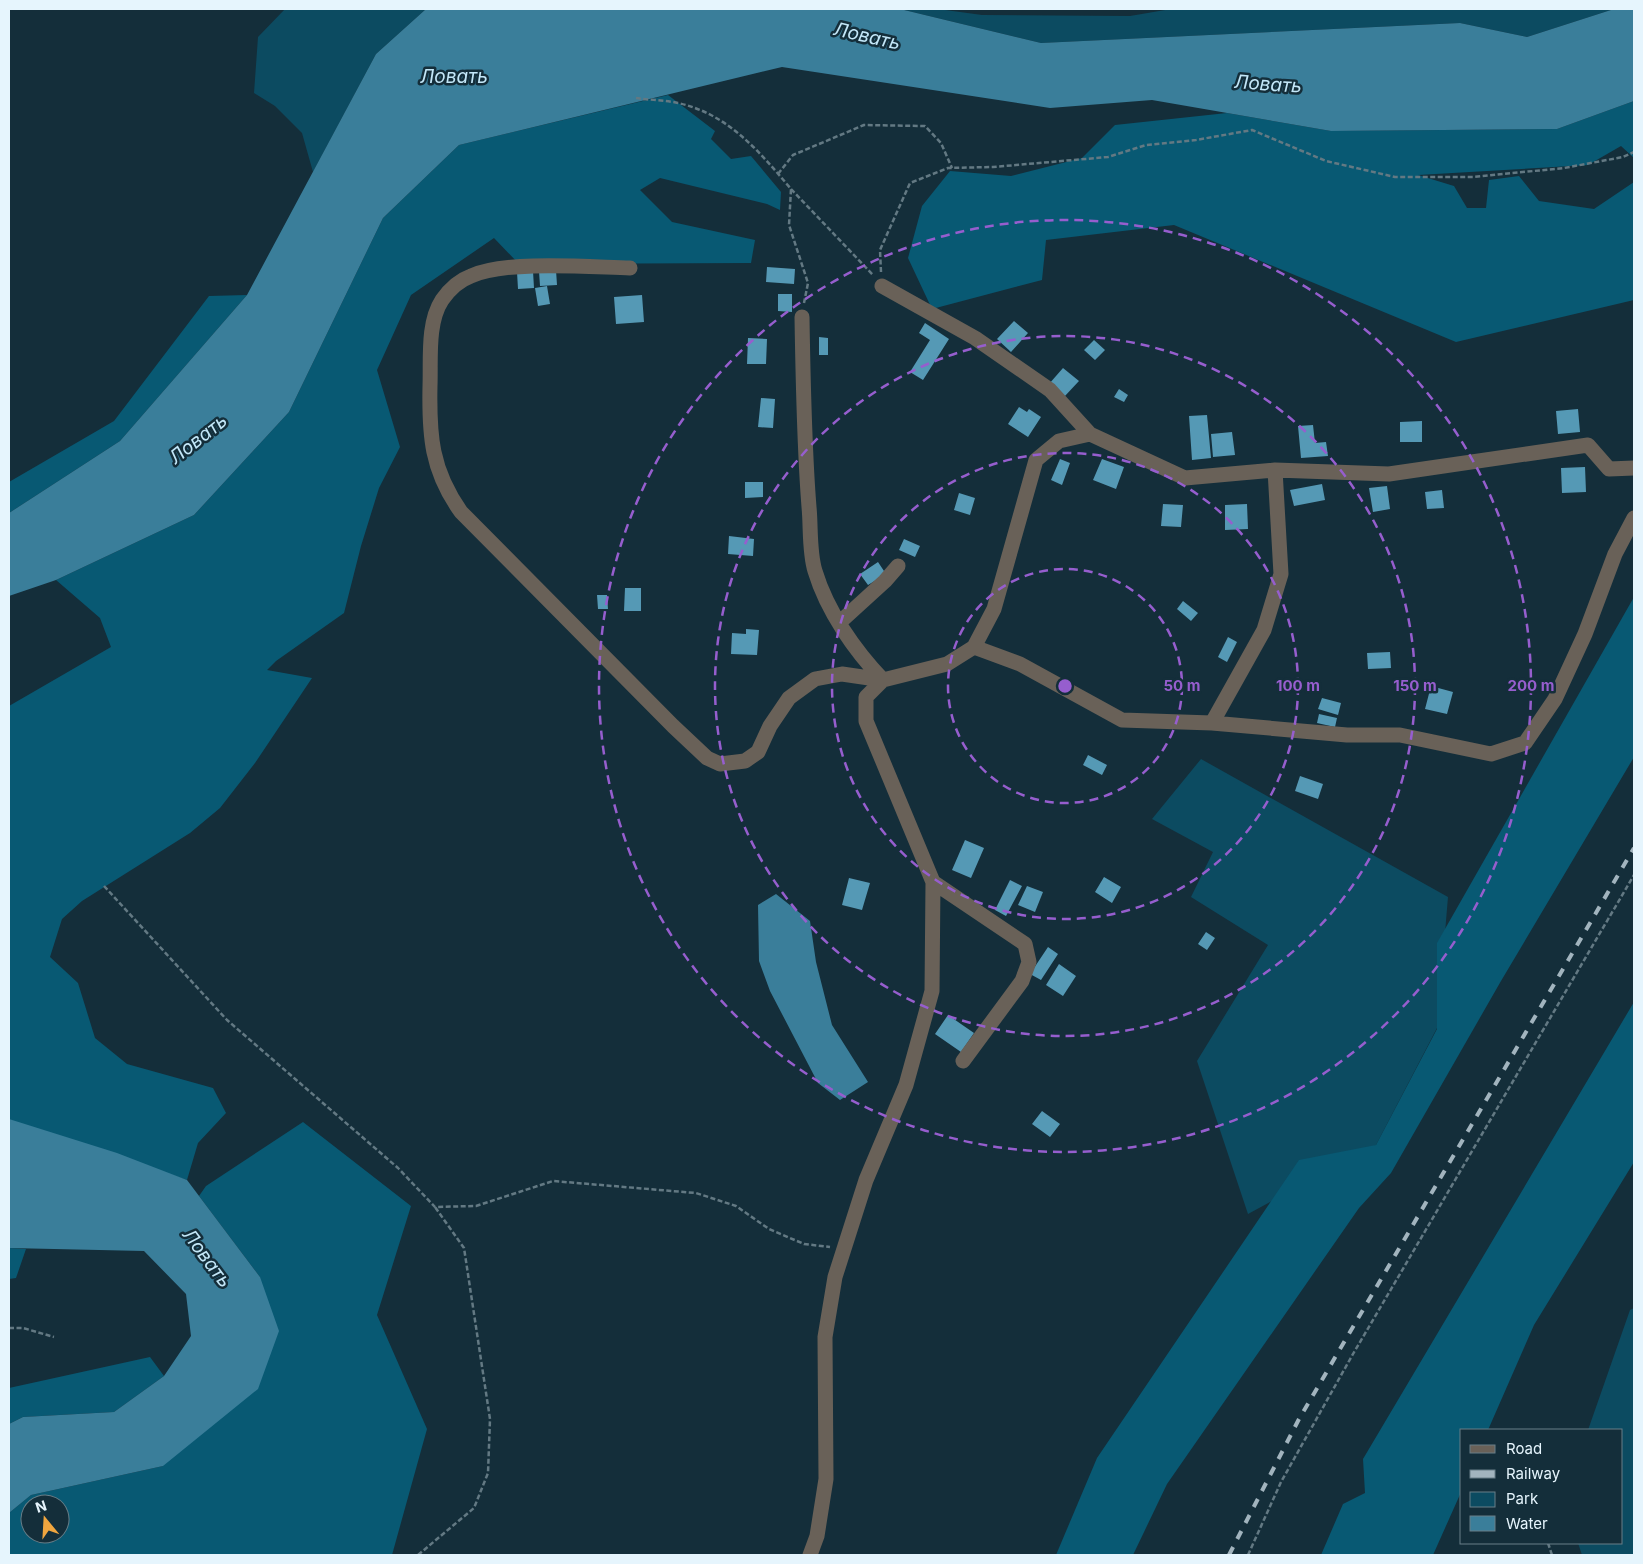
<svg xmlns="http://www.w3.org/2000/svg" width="1643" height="1564" viewBox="0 0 1643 1564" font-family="Inter,sans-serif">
	<rect width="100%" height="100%" fill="#142e3a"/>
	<path fill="#0c4b61" d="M285 9H426L376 54 313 172 302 133 275 106 254 93 258 37Z
		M900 9H938L982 15 1130 16 1171 9H1614L1527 37 1460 23 1041 43Z
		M1201 759 1448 897 1437 1028 1376 1145 1248 1214 1197 1061 1268 945 1191 897 1213 852 1152 819Z
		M1634 1308V1555H1582L1578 1543H1622V1430H1588L1630 1310Z"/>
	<path fill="#085973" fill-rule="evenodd" d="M668 95 715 131 711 139 731 159 751 156 781 192 780 210 767 204 660 178 640 190 672 222 755 240 751 263 519 264 494 238 411 295 377 370 400 447 379 488 361 546 344 613 276 661 267 670 312 678 255 763 220 808 190 833 82 901 62 919 50 957 78 983 95 1038 127 1064 213 1088 226 1113 198 1143 187 1180 9 1122V706L111 647 100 618 56 580 194 515 289 412 383 218 459 145Z
		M1634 101V158L1621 146 1588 165 1418 175 1454 186 1467 208H1486L1489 180 1519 176 1539 201 1594 209 1634 182V300L1456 342 1174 225 1046 240 1042 280 932 309 908 258 922 206 950 171 1011 176 1082 158 1115 125 1227 113 1331 131 1557 129Z
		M247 295 120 441 9 513V482L114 421 209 296Z
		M1634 597V757L1501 981 1391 1173 1359 1208 1167 1484 1133 1555H1056L1097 1458 1299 1160 1376 1145 1437 1029V943Z
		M1634 1002V1162L1534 1325 1488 1430H1462V1490L1433 1555H1321L1343 1504 1365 1493 1363 1459Z
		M303 1122 411 1206 377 1315 427 1429 392 1555H9V1513L31 1495 163 1466 260 1277 199 1196 206 1186ZM30 1504H60V1534H30Z
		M9 1248 26 1249 16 1278 9 1279Z
		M150 1357 164 1376 114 1412 23 1417 9 1424V1388Z"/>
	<path fill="#3a7e9a" d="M426 9H900L1041 43 1460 23 1527 37 1614 9H1634V101L1557 129 1331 131 1152 100 1050 108 782 67 459 145 383 218 289 412 194 515 56 580 9 596V513L120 441 247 295 376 54Z
		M776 894 810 921 816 962 832 1025 868 1082 840 1100 818 1083 770 991 759 961 758 905Z
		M9 1119 117 1153 187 1180 260 1277 279 1331 258 1389 163 1466 31 1495 9 1513V1424L23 1417 114 1412 164 1376 191 1336 186 1294 144 1251 9 1248Z"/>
	<path fill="#5599b5" d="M767 267 795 269 794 284 766 282Z
		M556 270 557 285 540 286 539 271Z
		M533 271 534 288 518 289 517 272Z
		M547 286 550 304 538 306 535 288Z
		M778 294H792V312L778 311Z
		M642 295 644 322 616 324 614 297Z
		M1014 321 1028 333 1011 352 997 339Z
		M925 323 949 339 923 380 910 372 930 340 919 333Z
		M819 337 828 338V355H819Z
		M748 338 767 339 766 364H747Z
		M1094 340 1105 350 1095 360 1084 350Z
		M1063 368 1079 381 1064 397 1049 384Z
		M1119 389 1128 395 1124 402 1114 397Z
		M761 398 775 399 773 428 758 427Z
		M1019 407 1027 412 1029 409 1041 417 1028 437 1008 424Z
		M1578 409 1580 432 1558 434 1556 411Z
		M1207 415 1211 458 1192 460 1189 416Z
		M1422 421V442H1400V422Z
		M1313 425 1315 443 1326 442 1328 456 1301 458 1298 426Z
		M1232 432 1235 455 1213 457 1211 434Z
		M1060 459 1070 463 1062 485 1051 480Z
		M1102 459 1124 467 1116 489 1093 480Z
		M1585 467 1586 492 1562 493 1561 468Z
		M745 482H763V497L745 498Z
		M1322 484 1325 500 1294 506 1290 490Z
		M1387 486 1390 509 1373 512 1369 488Z
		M1442 490 1444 508 1427 509 1425 492Z
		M959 493 975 498 970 515 954 510Z
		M1163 504 1183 505 1181 527 1161 526Z
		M1247 504 1248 529 1225 530V505Z
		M729 536 754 539 753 556 728 554Z
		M904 539 920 546 915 557 899 550Z
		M878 562 886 574 868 585 860 574Z
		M625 588H641V611H624Z
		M597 595H607L608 609H598Z
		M1183 601 1198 613 1191 621 1177 609Z
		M746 629 759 630 757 655 731 654 732 633 746 634Z
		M1228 637 1237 642 1227 662 1218 657Z
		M1390 652 1391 668 1368 669 1367 653Z
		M1431 686 1453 692 1447 714 1425 709Z
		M1322 698 1341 703 1338 715 1318 709Z
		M1319 714 1337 718 1335 727 1317 723Z
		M1088 755 1107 765 1102 775 1083 765Z
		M1300 776 1323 784 1318 799 1295 791Z
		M965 840 984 848 971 878 952 870Z
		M1104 877 1121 887 1112 903 1095 892Z
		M849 878 870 883 862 910 842 905Z
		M1010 880 1022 886 1006 916 995 910Z
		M1027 886 1043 892 1035 912 1018 905Z
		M1206 932 1215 938 1207 950 1198 944Z
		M1048 947 1058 954 1041 980 1030 974Z
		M1059 964 1076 976 1063 996 1046 985Z
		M948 1015 974 1033 961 1052 935 1034Z
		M1042 1111 1060 1124 1050 1137 1032 1124Z"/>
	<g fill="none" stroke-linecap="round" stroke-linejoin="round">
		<path stroke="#637983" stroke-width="2.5" stroke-dasharray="5 2.5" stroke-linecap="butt" d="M636 98C649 100 664 100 678 103 728 114 759 151 791 189L789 225 808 283 804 303
			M778 174 793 155 864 125 925 126 941 143 952 168
			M791 189 873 275
			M881 272 880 250 910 183 948 168 993 167 1108 157 1146 145 1196 140 1252 130 1326 161 1395 177H1473L1564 168 1623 157 1634 152
			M104 886 227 1020 398 1168 435 1207 476 1206 553 1181 696 1193 736 1206 769 1229 804 1244 830 1247
			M9 1328H23L54 1337
			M1548 1543 1552 1555
			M418 1555 474 1508 488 1473 490 1419 464 1248 435 1207
			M1248 1555 1281 1482 1353 1354 1634 875"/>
		<path stroke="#696158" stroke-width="15" d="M630 268C589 267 506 260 471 276 460 280 449 290 442 300 427 323 431 359 430 386 429 435 431 470 461 512L673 726 707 758 720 764 745 761 758 752 770 726 789 698 815 679 842 674 883 680 947 664 974 647 994 609 1036 460 1059 441 1090 434 1185 478 1275 470 1389 474 1588 445 1609 469 1634 468
			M882 286 975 338 1050 390 1090 434
			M802 317C803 381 804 444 809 507 811 527 809 552 815 571 827 611 855 651 883 680L866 697V721L933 882 932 991 906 1085 866 1180 835 1277 825 1337 826 1479 817 1536 810 1555
			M840 622 885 581 898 566
			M974 647 1020 664 1122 720 1212 723 1347 735H1400L1491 754 1525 743 1555 699 1585 634 1615 554 1634 518
			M1212 723 1264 630 1281 574 1275 470
			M933 882 1025 944 1029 962 1022 981 963 1061"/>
		<path stroke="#a2b4be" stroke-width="4" stroke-dasharray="9 9" stroke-linecap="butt" d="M1229 1555 1299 1419 1634 848"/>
	</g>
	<g fill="none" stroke="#965ece" stroke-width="2.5" stroke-dasharray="9 6">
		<circle cx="1065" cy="686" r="117"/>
		<circle cx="1065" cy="686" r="233"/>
		<circle cx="1065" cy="686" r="350"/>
		<circle cx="1065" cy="686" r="466"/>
	</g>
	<g text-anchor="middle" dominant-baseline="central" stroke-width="5" stroke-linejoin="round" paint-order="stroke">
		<g font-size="19" font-style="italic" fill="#c3e7f8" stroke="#142e3a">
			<text transform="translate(867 36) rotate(13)">Ловать</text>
			<text x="454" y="76">Ловать</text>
			<text transform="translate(1268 84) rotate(4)">Ловать</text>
			<text transform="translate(198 439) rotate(-38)">Ловать</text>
			<text transform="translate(207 1258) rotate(53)">Ловать</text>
		</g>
	</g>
	<circle cx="1065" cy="686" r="8" fill="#965ece" stroke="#142e3a" stroke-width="2.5"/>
	<g font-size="15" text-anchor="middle" font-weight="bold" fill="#965ece" stroke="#142e3a" stroke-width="5" stroke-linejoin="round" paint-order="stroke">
		<text x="1182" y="691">50 m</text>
		<text x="1298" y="691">100 m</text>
		<text x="1415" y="691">150 m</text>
		<text x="1531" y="691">200 m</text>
	</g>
	<rect width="1643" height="1564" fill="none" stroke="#e6f5fd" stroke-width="20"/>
	<rect x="1460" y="1429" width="162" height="115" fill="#142e3a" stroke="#687e88"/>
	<rect x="1470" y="1445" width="25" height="8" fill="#696158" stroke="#687e88"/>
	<text x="1506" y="1454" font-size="15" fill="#e6f5fd">Road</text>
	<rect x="1470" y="1470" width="25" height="8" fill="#a2b4be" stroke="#687e88"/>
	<text x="1506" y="1479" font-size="15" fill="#e6f5fd">Railway</text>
	<rect x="1470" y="1492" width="25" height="15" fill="#0c4b61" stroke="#687e88"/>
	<text x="1506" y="1504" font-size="15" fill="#e6f5fd">Park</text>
	<rect x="1470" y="1516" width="25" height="15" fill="#3a7e9a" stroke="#687e88"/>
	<text x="1506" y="1529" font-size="15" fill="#e6f5fd">Water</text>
	<g transform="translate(45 1519) rotate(342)"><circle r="24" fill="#142e3a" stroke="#687e88"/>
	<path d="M0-4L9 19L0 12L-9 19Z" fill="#f0a63f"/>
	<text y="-8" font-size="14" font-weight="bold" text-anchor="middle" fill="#e6f5fd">N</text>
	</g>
</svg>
